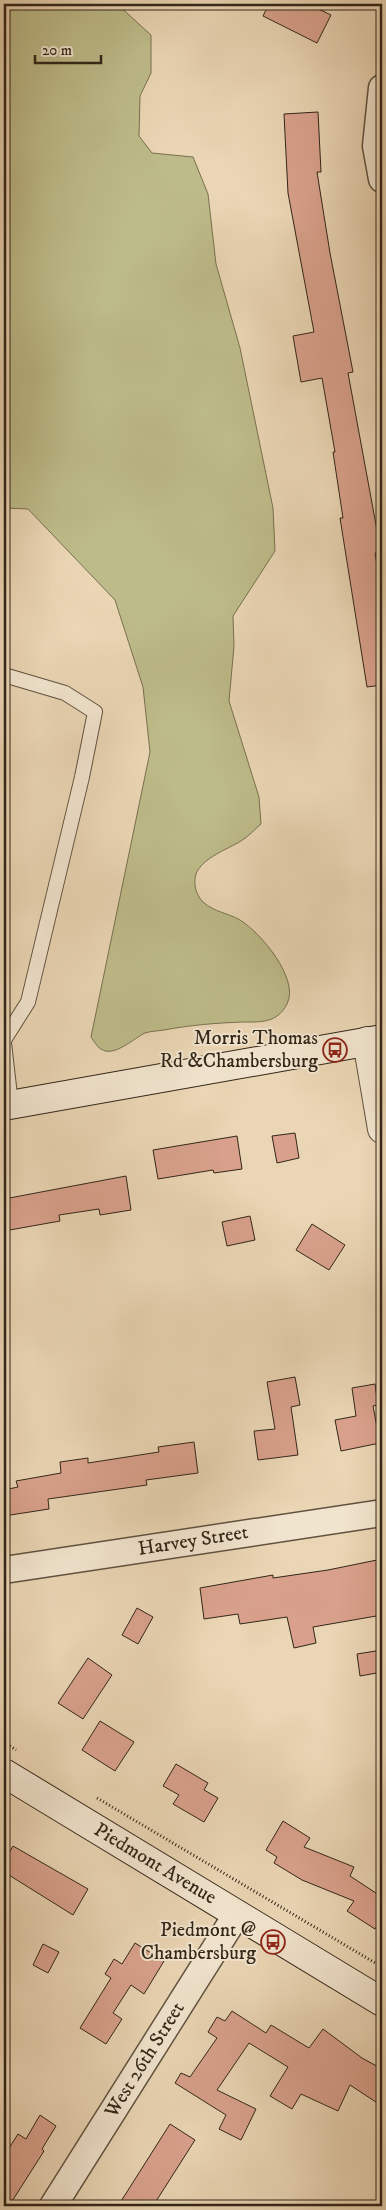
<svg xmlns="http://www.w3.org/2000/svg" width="386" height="2210" viewBox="0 0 386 2210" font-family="'IM FELL DW Pica',serif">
	<rect width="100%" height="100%" fill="#ead5b4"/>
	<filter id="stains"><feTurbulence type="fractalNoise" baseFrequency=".004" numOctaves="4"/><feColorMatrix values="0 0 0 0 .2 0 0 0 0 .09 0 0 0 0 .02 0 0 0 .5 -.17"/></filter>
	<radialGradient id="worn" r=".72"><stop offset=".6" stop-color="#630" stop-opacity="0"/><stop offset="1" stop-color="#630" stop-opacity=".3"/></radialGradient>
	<path fill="#bdbb89" stroke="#787050" d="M4 4H117L151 35V73L140 96 139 136 152 153 193 157 208 194 216 264 240 348 273 508 275 551 233 616 234 646 229 701 259 797 261 824C255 829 248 837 241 841 228 849 202 858 196 874 193 884 196 895 203 902 214 912 228 913 240 920 260 932 300 979 287 1004 277 1023 262 1022 243 1022 216 1023 191 1025 164 1030 158 1031 151 1031 145 1033 134 1038 114 1058 101 1049 97 1047 94 1041 91 1037L150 752 143 687 115 600 28 509 4 508Z"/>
	<path fill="#d9a18c" stroke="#322618" d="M269 4H308L331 15 317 43 263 16Z
		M318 112 321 172H317L330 253 353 372 348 373 381 552 375 553 382 597V685L367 687 340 518H343L333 452H335L322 378 301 382 293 336 314 332 288 193 284 114Z
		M295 1133 299 1158 277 1163 272 1136Z
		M237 1136 242 1169 214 1173 213 1170 158 1179 153 1150Z
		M126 1176 131 1210 100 1215 99 1209 59 1215 60 1221 4 1231V1199Z
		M250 1216 255 1240 227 1246 222 1222Z
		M312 1224 345 1245 329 1270 296 1250Z
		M295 1377 300 1405 291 1407 298 1455 258 1460 254 1431 275 1429 267 1382Z
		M375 1384 378 1405 373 1406 380 1443 341 1451 335 1420 356 1416 352 1388Z
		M194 1442 198 1473 146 1480 147 1485 48 1499 49 1509 4 1516V1490L18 1487 16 1481 61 1473 60 1462 88 1458V1463L159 1452 158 1447Z
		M377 1560 382 1586V1615L313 1627 316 1643 294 1648 287 1617 240 1624 238 1614 204 1619 200 1588 273 1575V1578L328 1570Z
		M137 1608 153 1617 138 1644 122 1635Z
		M382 1650V1672L360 1676 357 1654Z
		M88 1658 112 1675 83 1719 58 1703Z
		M100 1721 134 1742 115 1771 82 1750Z
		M176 1764 208 1783 204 1790 218 1798 204 1822 173 1804 179 1795 163 1786Z
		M283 1821 310 1838 304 1847 354 1867 350 1876 382 1897V1918L375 1929 347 1911 354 1901 302 1880 274 1863 277 1857 266 1850Z
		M13 1846 88 1889 73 1915 4 1872V1862Z
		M135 1943 164 1961 144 1994 131 1985 113 2013 122 2019 106 2044 80 2028 111 1978 105 1974 114 1959 122 1964Z
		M43 1944 59 1952 48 1973 33 1965Z
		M232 2011 266 2033 271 2025 309 2048 323 2029 362 2058 382 2069V2106L350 2085 338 2111 301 2094 292 2109 270 2096 288 2067 249 2043 217 2090 256 2109 241 2140 219 2129 226 2115 175 2083 181 2073 190 2077 217 2038 208 2032 217 2017 225 2021Z
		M40 2115 56 2126 42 2149 44 2151 9 2206H4V2156L18 2134 26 2139Z
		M170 2124 195 2140 153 2206H118Z"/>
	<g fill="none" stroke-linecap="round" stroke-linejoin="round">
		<g stroke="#60523f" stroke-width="16">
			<path id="service" d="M4 675 65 693 95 712 82 777 28 1002 4 1040
				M4 1043 11 1104"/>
		</g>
		<g stroke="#60523f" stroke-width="29">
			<path id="minor" d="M382 88 376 146 382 179
				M4 1570 382 1513
				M53 2206 237 1914"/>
		</g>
		<g stroke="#60523f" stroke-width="30">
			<path id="tertiary" d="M367 1041 382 1129"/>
		</g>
		<g stroke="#322618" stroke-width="30">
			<path id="secondary" d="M4 1106 382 1039
				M4 1773 382 2002"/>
		</g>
		<path stroke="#322618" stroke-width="3" stroke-dasharray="1 2.5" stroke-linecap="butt" d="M4 1742 16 1750
			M97 1798 382 1967"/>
		<use href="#service" stroke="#f1e4ce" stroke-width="14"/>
		<use href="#minor" stroke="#f1e4ce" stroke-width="26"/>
		<use href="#tertiary" stroke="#f1e4ce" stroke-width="28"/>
		<use href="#secondary" stroke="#f1e4ce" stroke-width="28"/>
	</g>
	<defs>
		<g id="bus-ring" transform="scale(1.25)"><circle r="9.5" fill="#f1e4ce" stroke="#8f2418" stroke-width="1.5"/><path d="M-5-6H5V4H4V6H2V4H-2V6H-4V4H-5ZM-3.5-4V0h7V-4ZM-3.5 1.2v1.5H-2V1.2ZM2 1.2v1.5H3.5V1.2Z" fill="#8f2418"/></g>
	</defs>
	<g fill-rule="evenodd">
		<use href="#bus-ring" x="335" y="1050"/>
		<use href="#bus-ring" x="273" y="1942"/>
	</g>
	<g text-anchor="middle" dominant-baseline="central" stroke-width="4" stroke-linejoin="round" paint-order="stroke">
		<g font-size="20" fill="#322618" stroke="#f1e4ce" text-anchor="end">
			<text x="318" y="1038">Morris Thomas<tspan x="318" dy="23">Rd &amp;Chambersburg</tspan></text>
			<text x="256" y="1930">Piedmont @<tspan x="256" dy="23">Chambersburg</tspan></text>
		</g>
		<g font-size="20" fill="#322618" stroke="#f1e4ce">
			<text transform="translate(193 1541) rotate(-9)">Harvey Street</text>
			<text transform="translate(155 1864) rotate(31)">Piedmont Avenue</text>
			<text transform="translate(145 2060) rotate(-58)">West 26th Street</text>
		</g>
	</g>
	<rect width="386" height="2210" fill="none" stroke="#ead5b4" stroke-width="20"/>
	<rect x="5" y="5" width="376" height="2200" fill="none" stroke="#322618" stroke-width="2.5"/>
	<rect x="10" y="10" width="366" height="2190" fill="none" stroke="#322618"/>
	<path d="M35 55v8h66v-8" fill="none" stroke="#322618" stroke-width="2.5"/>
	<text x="42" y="55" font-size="15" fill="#322618" stroke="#f1e4ce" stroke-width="4" paint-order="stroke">20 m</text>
	<rect width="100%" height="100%" filter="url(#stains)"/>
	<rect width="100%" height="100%" fill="url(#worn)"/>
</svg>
